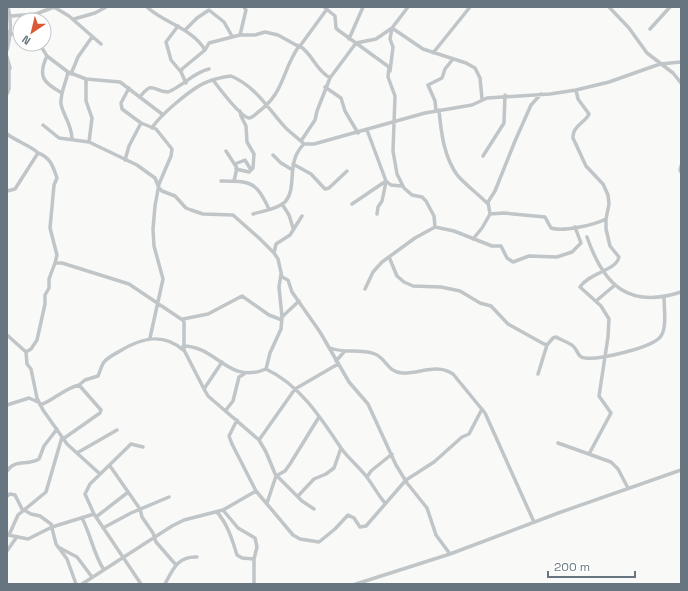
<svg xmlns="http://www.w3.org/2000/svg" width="688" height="591" viewBox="0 0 688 591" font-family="'Space Grotesk',sans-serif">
	<rect width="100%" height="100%" fill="#f9f9f7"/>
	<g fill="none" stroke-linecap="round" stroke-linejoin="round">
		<path stroke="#c0c5c8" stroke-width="3.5" d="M147 7C164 23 192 28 205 50L182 69 181 72 186 83
			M324 7 335 16 336 28 338 30 389 67 388 77 395 96 393 151 397 174 404 188 412 195 422 197 426 201 434 216 435 227 415 238 382 262 373 272 365 289
			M609 7 629 28 647 53 673 73 681 83
			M11 16 36 14 54 7 69 16 101 44
			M74 19 95 13 106 7
			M178 26 166 42 171 60 181 72
			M650 29 670 7
			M185 30 197 18 209 10 224 22 232 36
			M7 32 20 37
			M240 35 246 10 244 7
			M349 39 363 7
			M33 44 42 48 47 56 68 72 86 79 120 82 162 114
			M300 46C314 56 314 68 330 78
			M7 50C11 35 12 22 8 7
			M205 50 209 43 240 35H255L265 32 278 35 296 45 300 46 327 9
			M433 53 470 7
			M47 56C37 77 44 83 62 93
			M7 57 10 68 8 73
			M390 71 393 47 390 39 392 28 408 7
			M68 72C66 83 60 93 61 104 63 115 71 123 72 138
			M71 74 78 57 92 37
			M86 79V101L92 118 89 142
			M213 80C219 88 241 117 249 118 252 118 255 115 257 113 285 93 281 72 299 46
			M325 87 341 98 345 111 358 133
			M129 88 121 103 122 109 141 123 156 129 172 149 171 156 159 184 155 206 153 229 154 246 163 279 150 338
			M576 90 578 99 589 114C585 123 572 126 573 138L586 166 603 184 608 195 609 204 606 219V229L610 246 619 257C616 271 590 272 580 287L601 306 609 319 608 337 599 396 611 413 589 454
			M7 94 9 89V72
			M140 97C153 80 152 91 168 92 183 86 194 72 209 69
			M439 110C441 132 444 158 458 176 467 186 478 194 488 204
			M436 111 435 101 428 85 442 78 445 69 453 59
			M43 125 59 138 89 142 137 165 155 178 159 188 162 191 175 196 186 208 191 210 203 214 233 215 259 238 274 253 278 259 282 277 288 280 292 292 320 332 349 382 368 404 396 465 407 483 427 508 436 535 450 554
			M152 128C160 115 193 87 207 82 214 79 223 77 231 76 255 86 268 108 284 126 289 132 297 137 303 143
			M367 130 386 181 391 185 401 186
			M7 134C16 141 33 147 38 153L15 189 7 191
			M301 141 315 120 317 111 330 78 356 43 376 39 392 28 423 49 466 63 475 68 480 78 482 99
			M226 151 237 168 234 181
			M38 153C50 157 53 166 57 178L54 185 50 228 57 255 55 263
			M273 155 281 163 291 169
			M483 156 504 123 505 95
			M125 160 129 146 141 123
			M235 164 245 160 251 170
			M293 164 311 174 325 189 329 188 347 171
			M681 166 680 170 681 172
			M236 169 249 172 253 168 254 154 247 142 246 126 241 116 240 111
			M221 181C252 181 256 182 269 209
			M282 204 289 215 293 228
			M352 204 386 181
			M253 214C263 211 278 209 285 202 298 188 285 162 304 144H314L425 113 472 105 487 98 550 94 576 90 609 82 660 64 681 62
			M377 214 378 207 382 201 386 182
			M490 214 488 202 495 191 515 141 531 105 541 94
			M435 227 454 231 492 246H501L507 258 513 262 529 256 557 257 572 252 581 243 575 227
			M587 237C604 286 629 309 681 292
			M473 239 482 228 490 214 504 213 545 217 551 228C563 232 594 225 606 219
			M274 253 276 244 290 235 302 216
			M389 257 397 276 404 282 413 286 441 287 460 291 480 303 491 306 508 324 544 344 547 345 553 338 556 337C561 340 568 342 573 346 578 350 577 357 585 358 598 360 653 348 661 336 667 327 664 308 664 297
			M596 301 615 285
			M282 317 299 301
			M183 319 208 314 242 296 269 315 282 320
			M7 335 26 352 27 364 31 369 37 398 43 410 67 444 100 474
			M183 346C217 346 228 385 266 369L270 353 281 329 282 317 279 287 281 274
			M330 348C345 354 360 348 375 354 387 359 387 372 402 373 420 374 436 363 453 374L485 413 534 522
			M26 352 31 349 37 340 45 304V295L49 288V279L55 263H62L129 284 184 321V350L204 389 208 396 259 440 266 452 276 476 267 503
			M336 361 344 352
			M266 369C300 385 321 418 341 448 348 458 358 466 366 476 373 485 378 495 385 503
			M538 374 547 345
			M79 385 85 380 98 376C100 372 101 366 104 362 108 357 115 354 120 351 141 338 163 332 183 350
			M204 389 222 362
			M7 405 29 398 38 402
			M40 405C53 401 63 389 79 385L101 410 100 413 63 439
			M226 410 233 401 239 377 244 374
			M237 420 229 436 232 444 256 491 293 535 300 539 319 542 335 529 348 515 354 518 360 527 366 526 406 480 434 462 462 437 469 434 482 409
			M259 440 295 389 338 364
			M558 443 611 462 618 469 628 488
			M77 453 117 430
			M110 466 140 509 142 517 153 533 156 542 176 565
			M7 471C14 459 28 466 39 459L44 446 57 429
			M276 476 285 471 290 464 319 417
			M277 476 302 501 314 509
			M367 477 371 471 392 454
			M7 496 10 494 15 495 23 511
			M298 496 314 479 326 474 334 468 341 448
			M24 510 31 514 40 516 51 524 56 544 67 559 76 584
			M223 510 238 528 255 538 257 547 254 559V584
			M217 512C228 525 232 539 237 555L242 558 254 559
			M96 517 127 493
			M82 518C91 535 93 553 104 570
			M103 528 131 513 169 497
			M8 535 28 539 52 527 94 514
			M9 535 18 515 46 492 62 437
			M58 547 77 557 92 577
			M7 551 16 538
			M82 584 172 526 184 520 223 510 256 491
			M141 584 94 514 85 494 90 484 131 444 143 447
			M165 584C173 569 178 556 197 557
			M356 584 450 554 561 512 681 470"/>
	</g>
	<rect width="688" height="591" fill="none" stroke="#667580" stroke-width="16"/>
	<g transform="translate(32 32) rotate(215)"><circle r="19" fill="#ffffff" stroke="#c2c8cc"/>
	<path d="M0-3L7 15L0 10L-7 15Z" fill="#da5836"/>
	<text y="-6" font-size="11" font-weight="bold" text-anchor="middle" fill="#667580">N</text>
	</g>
	<path d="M548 571v6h87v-6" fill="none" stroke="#667580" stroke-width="2"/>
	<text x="554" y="571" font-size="12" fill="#667580" stroke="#ffffff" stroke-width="3" paint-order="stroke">200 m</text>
</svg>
